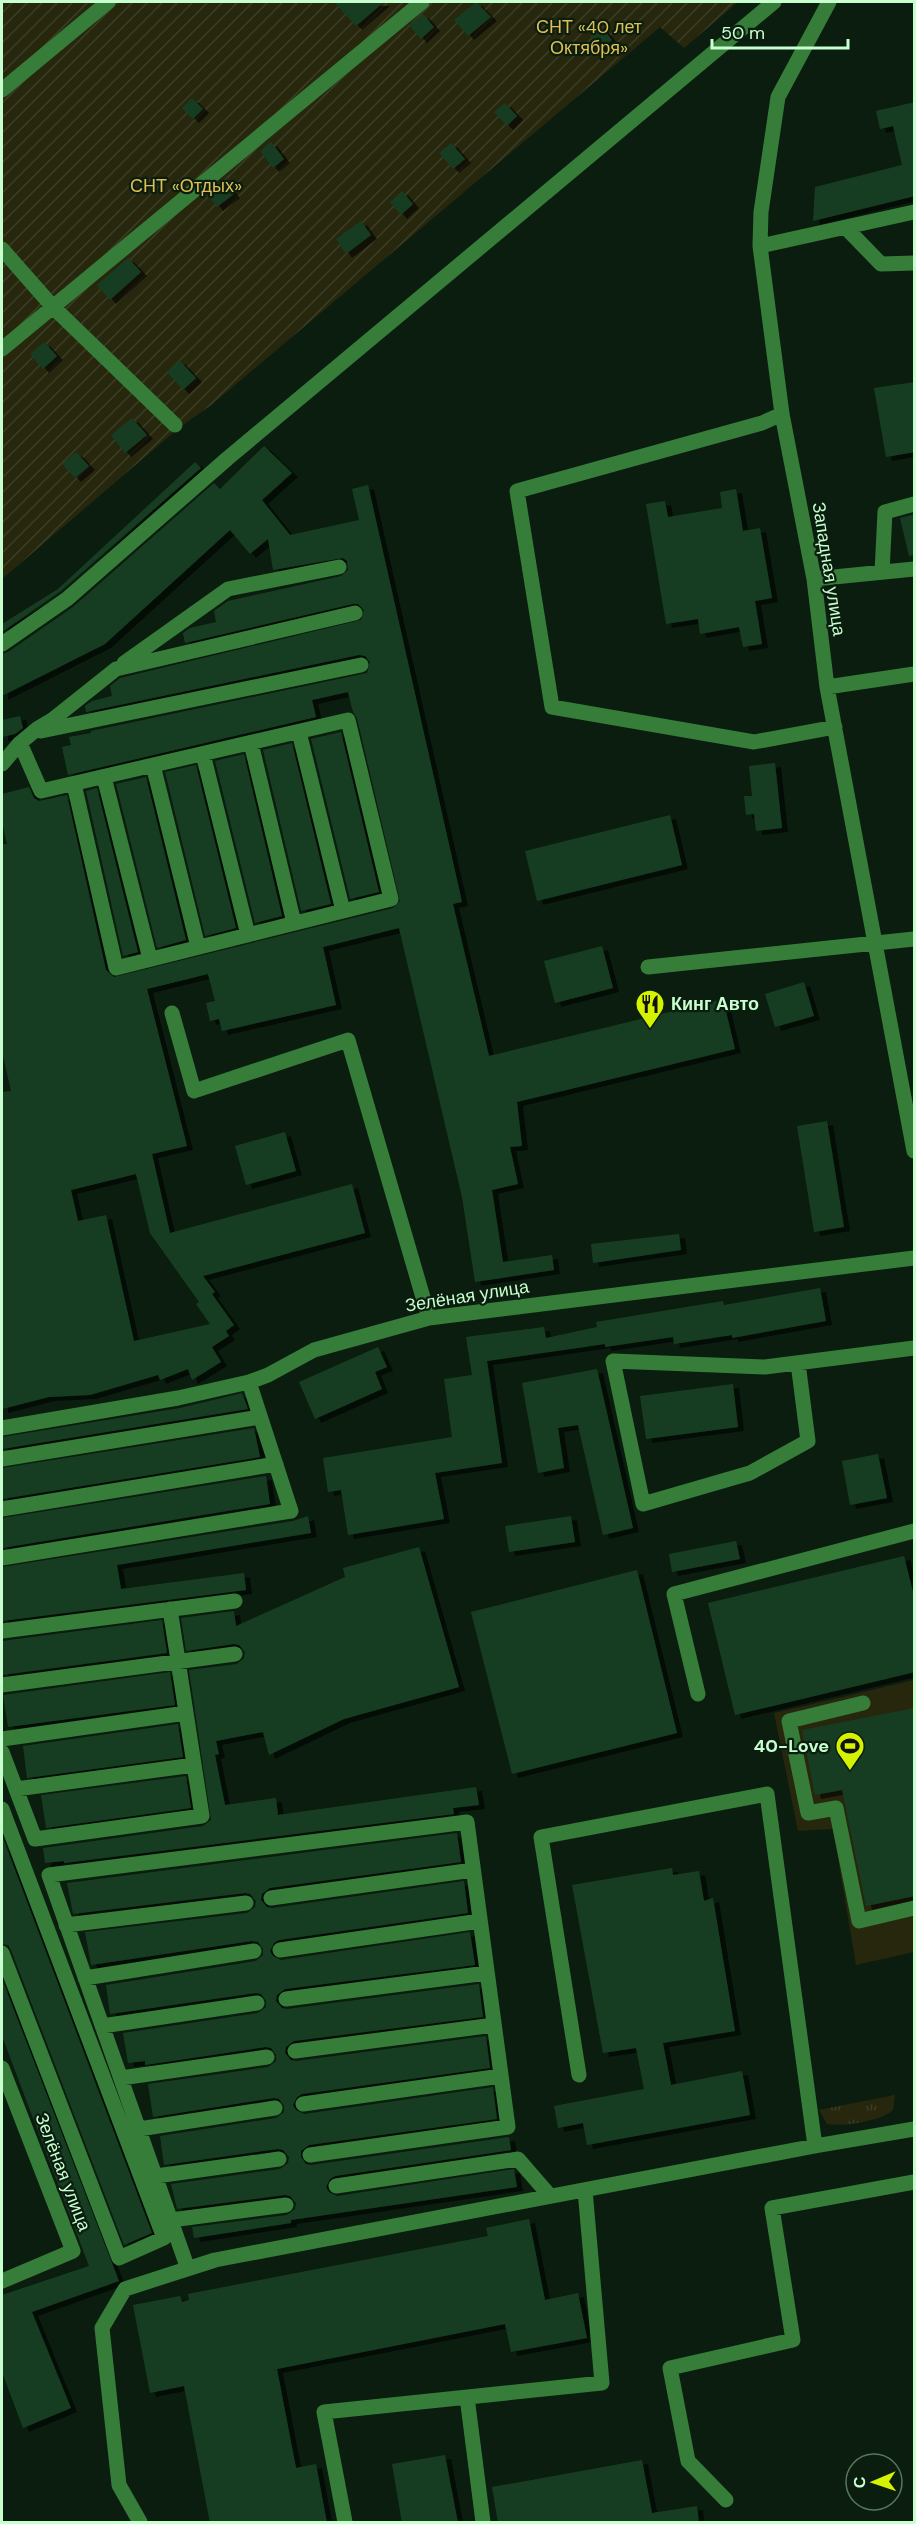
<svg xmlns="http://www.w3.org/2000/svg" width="916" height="2524" viewBox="0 0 916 2524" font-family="'DM Sans',sans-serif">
	<defs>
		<pattern id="grass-tufts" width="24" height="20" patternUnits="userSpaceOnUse" patternTransform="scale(1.5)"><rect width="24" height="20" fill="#27270e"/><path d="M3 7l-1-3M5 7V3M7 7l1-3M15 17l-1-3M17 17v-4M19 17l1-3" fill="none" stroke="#3b3d25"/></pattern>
		<pattern id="garden-furrows" width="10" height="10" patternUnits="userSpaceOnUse" patternTransform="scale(1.5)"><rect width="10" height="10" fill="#27270e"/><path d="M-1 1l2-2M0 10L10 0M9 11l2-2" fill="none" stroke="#3b3d25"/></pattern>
		<filter id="shadow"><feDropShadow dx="6" dy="4" stdDeviation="0" flood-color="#0009"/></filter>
	</defs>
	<rect width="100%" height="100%" fill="#0b1d0f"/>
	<path fill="url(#grass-tufts)" d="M895 2095 893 2110C881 2121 842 2127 827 2124L819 2110Z"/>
	<path fill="#27270e" d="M914 1680V1952L856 1965 833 1829 798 1831 774 1713Z"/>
	<path fill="url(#garden-furrows)" d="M2 2H738L684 48 660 27 210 406 180 427 2 579Z"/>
	<path fill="#173e20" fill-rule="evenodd" filter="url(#shadow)" d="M334 2H384L356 26Z
		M476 2 491 17 468 36 454 20Z
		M423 14 434 27 421 39 409 25Z
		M601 27 612 40 601 49 590 36Z
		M192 98 203 109 193 119 182 108Z
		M915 102V196L813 221 815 187 902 165 893 126 880 129 876 111Z
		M505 103 517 116 507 126 494 112Z
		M271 142 284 159 273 168 260 151Z
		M451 143 465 159 453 169 439 153Z
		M223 180 234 194 217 207 206 193Z
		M402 191 413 204 401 215 390 202Z
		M361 221 371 235 346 254 336 239Z
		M128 258 141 272 110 300 97 285Z
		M44 342 57 356 43 369 30 354Z
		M179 360 196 378 183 390 167 372Z
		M915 382V452L886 457 874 388Z
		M132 418 147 435 125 453 111 435Z
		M264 446 292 473 262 500 290 535 359 520 352 489 368 485 462 902 453 904 489 1056 723 999 735 1049 517 1102 522 1146 510 1147 518 1184 492 1190 503 1262 552 1255 554 1270 475 1282 462 1197 399 928 323 947 336 1005 222 1031 219 1019 210 1021 206 1003 215 1001 208 974 147 989 187 1146 152 1154 170 1233 352 1184 365 1233 203 1276 215 1292 212 1294 234 1325 226 1331 229 1336 212 1347 221 1362 192 1380 188 1369 160 1380 158 1375 90 1395 49 1397 2 1409V1092L11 1091 2 1051V844H7L2 822V794L29 787 34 798 39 801 67 795 106 970 114 977 393 908 400 901 357 718 353 712 348 692 312 700 316 717 68 775 62 747 71 745 69 737 91 733V731L367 673 370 662 365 656 359 655 86 712 85 706 92 701 112 696 110 686 120 678 361 620 364 610 358 604H353L185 643 183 633 190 628 216 622 214 611 228 601 341 576 348 570 347 561 343 558 273 570 268 539 250 554 230 530 105 644 2 696V654L8 652 73 607 214 483 220 489ZM136 1174 150 1233 199 1302 196 1304 210 1324 134 1341 106 1215 78 1221 71 1190Z
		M76 452 89 466 75 478 62 464Z
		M195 462 201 468 61 591 2 632V624L58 589Z
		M736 489 743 531 760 528 772 598 755 601 762 644 743 647 739 627 700 634 698 619 666 624 646 504 665 501 668 517 722 508 720 492Z
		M915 514V555L909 556 900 518Z
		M20 716 23 728 15 734 2 737V720Z
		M341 732 379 892 350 899 311 739Z
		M292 743 331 904 301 911 263 750Z
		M244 754 282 916 255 923 215 761Z
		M775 763 782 828 756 831 754 814 746 815 744 796H752L749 766Z
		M196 765 236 928 205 936 165 772Z
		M146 777 186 940 157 948 116 784Z
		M97 788 138 952 123 956 86 791Z
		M670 815 682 865 537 901 525 851Z
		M602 946 613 988 555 1003 544 961Z
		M804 982 814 1016 775 1027 765 994Z
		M827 1121 844 1227 814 1232 797 1126Z
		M285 1132 296 1171 246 1185 235 1146Z
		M679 1234 681 1250 593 1263 591 1244Z
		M820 1288 826 1321 732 1338V1335L674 1344 673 1337 605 1347V1344L487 1361 502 1463 435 1473 444 1519 348 1535 341 1490 328 1492 323 1458 452 1437 444 1379 472 1375 466 1337 544 1327 546 1338 597 1327 596 1322 723 1301 724 1305Z
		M378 1347 387 1367 375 1372 382 1389 315 1419 299 1382Z
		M597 1369 633 1528 603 1535 578 1425 558 1428 564 1468 538 1473 522 1383Z
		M733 1384 738 1427 646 1439 640 1396Z
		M242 1393 248 1409 2 1449V1437L180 1408Z
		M254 1428 260 1457 2 1499V1468Z
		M878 1454 887 1498 850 1505 842 1461Z
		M266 1476 270 1504 2 1548V1518Z
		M308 1516 311 1533 117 1565 121 1589 244 1573 246 1590 2 1621V1567L293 1521Z
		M571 1516 575 1542 509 1552 505 1526Z
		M736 1541 740 1559 672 1572 669 1554Z
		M419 1547 459 1687 344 1719 269 1755 263 1732 216 1741 219 1754 215 1755 225 1805 276 1798 278 1815 476 1787 479 1805 453 1808 454 1814 64 1863V1861L45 1863 43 1848 203 1826 211 1820 189 1670 237 1664 244 1658 245 1652 239 1645 234 1644 186 1651 181 1618 234 1611 236 1626 345 1577 343 1568Z
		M904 1556 915 1600V1672L735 1715 708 1603Z
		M637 1570 677 1733 512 1774 471 1612Z
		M162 1620 167 1653 2 1675V1641Z
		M170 1672 175 1705 8 1727 3 1695Z
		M915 1708V1896L866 1906 842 1790 815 1795 802 1730Z
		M178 1724 183 1757 27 1778 23 1746Z
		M186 1776 191 1808 46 1828 41 1795Z
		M457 1833 461 1862 270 1888 262 1894 261 1900 267 1907 272 1908 464 1881 468 1913 279 1940 274 1943 270 1951 273 1956 281 1960 470 1932 475 1965 285 1989 277 1995 276 2001 282 2008 287 2009 479 1984 483 2017 294 2041 286 2047 285 2053 291 2060 296 2061 486 2036 490 2068 302 2094 297 2097 293 2105 296 2110 304 2114 493 2087 497 2119 309 2145 301 2151V2157L306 2164 311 2165 509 2137 511 2150 335 2176 330 2179 326 2187 329 2192 337 2196 514 2169 517 2187 291 2220V2223L194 2238 192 2227 287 2215 295 2209 296 2203 290 2196 285 2195 177 2209 171 2184 280 2169 288 2163 289 2157 283 2150 278 2149 164 2165 160 2136 276 2118 284 2112V2106L279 2099 274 2098 153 2117 148 2084 268 2067 276 2061V2055L271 2048 266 2047 145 2065V2061L128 2063 123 2033 258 2013 266 2007V2001L261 1994 256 1993 110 2014 106 1985 256 1961 263 1955V1949L258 1942 252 1941 91 1965 85 1932 247 1913 255 1907 256 1901 250 1894 245 1893 73 1914 67 1883Z
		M3 1838 152 2233 124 2245 11 1950 8 1945 2 1944Z
		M672 1868 673 1875 699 1871 704 1901 713 1898 735 2031 663 2043 671 2085 742 2071 750 2115 587 2145 583 2123 558 2128 554 2106 644 2089 636 2048 603 2053 572 1885Z
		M2 1979 119 2281 32 2312 71 2408 23 2428 2 2372V2295L89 2266 2 2036Z
		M529 2219 545 2300 578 2293 587 2338 511 2352 505 2324 277 2369 296 2468 316 2464 327 2523H210L184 2386 150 2393 133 2305 180 2296 182 2302 189 2300 188 2294 488 2236 486 2228Z
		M445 2455 458 2523H402L392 2464Z
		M642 2460 652 2513 697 2506 699 2523H498L492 2487Z"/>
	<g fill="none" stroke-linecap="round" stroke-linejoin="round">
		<path stroke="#367d3a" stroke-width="15" d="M829 2 778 97 761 212 760 246 782 414 814 579 827 687 914 1151
			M2 90 108 2
			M847 229 881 264 914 263
			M760 246 914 212
			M2 249 53 307 175 425
			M2 349 422 2
			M782 414 762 423 517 491 552 707 754 742 835 727
			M882 572 885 512 914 504
			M814 579 914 569
			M2 644 67 599 228 458 774 2
			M124 663 228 589 339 567
			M827 687 914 674
			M41 731 361 665
			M299 732 343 911
			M20 743 41 791 348 720 391 899 116 968 74 784
			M251 743 294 923
			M203 754 248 935
			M2 764 20 743 37 729 52 720 116 669 355 613
			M153 765 198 947
			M104 777 150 959
			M648 967 914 939
			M172 1013 194 1091 348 1040 429 1318
			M798 1363 808 1441 750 1473 643 1504 613 1361 765 1367 914 1348
			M2 1428 178 1398 249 1382 268 1375 314 1350 429 1318 914 1258
			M2 1459 260 1417
			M2 1509 276 1464
			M2 1558 291 1511 249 1382
			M2 1631 235 1601
			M2 1685 235 1654
			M698 1694 674 1594 914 1531
			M863 1703 789 1721 808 1813 836 1808 859 1921 914 1908
			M2 1739 186 1713
			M2 1752 35 1839 202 1816 170 1609
			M16 1789 194 1765
			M2 1809 164 2238 119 2258 2 1953
			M271 1898 473 1870
			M66 1925 246 1903
			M280 1950 480 1921
			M85 1978 254 1951
			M286 1999 487 1973
			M102 2026 257 2003
			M295 2051 494 2025
			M2 2068 73 2251 2 2281
			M579 2075 541 1837 767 1794 815 2146
			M121 2078 267 2057
			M303 2104 501 2076
			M139 2129 275 2108
			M156 2176 279 2159
			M336 2186 518 2159 550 2196
			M171 2220 286 2205
			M188 2269 49 1875 467 1822 508 2127 310 2155
			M467 2397 483 2522
			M726 2500 688 2461 670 2368 793 2340 772 2208 914 2182
			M140 2522 119 2485 102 2328 125 2289 215 2260 815 2146 914 2129
			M345 2522 324 2412 602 2383 585 2190"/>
	</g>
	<defs>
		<g id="restaurant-pin" transform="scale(1.5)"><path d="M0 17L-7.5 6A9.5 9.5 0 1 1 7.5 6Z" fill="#d5f300" stroke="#0b1d0f"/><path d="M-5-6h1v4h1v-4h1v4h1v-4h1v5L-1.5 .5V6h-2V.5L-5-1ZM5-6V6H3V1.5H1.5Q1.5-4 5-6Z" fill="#111"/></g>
		<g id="stadium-pin" transform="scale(1.5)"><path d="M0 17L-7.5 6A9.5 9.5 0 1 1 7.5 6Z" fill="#d5f300" stroke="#0b1d0f"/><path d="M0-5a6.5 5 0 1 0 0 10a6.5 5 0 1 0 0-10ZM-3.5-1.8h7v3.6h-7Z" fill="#111"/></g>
	</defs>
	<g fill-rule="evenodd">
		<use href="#restaurant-pin" x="650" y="1004"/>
		<use href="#stadium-pin" x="850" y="1746"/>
	</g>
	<g text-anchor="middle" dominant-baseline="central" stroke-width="4.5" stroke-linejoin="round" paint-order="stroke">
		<g font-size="18" fill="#dfbf54" stroke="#0b1d0f">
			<text x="589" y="27">СНТ «40 лет<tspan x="589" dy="21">Октября»</tspan></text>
			<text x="186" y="186">СНТ «Отдых»</text>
		</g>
		<g font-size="18" fill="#c8ffcf" stroke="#0b1d0f">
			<text transform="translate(829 569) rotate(81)">Западная улица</text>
			<text transform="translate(467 1296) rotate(-9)">Зелёная улица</text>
			<text transform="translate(63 2172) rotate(69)">Зелёная улица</text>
		</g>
		<g font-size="18" font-weight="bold" fill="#c8ffcf" stroke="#0b1d0f" text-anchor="start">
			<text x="671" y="1004">Кинг Авто</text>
			<text x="829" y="1746" text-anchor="end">40-Love</text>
		</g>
	</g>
	<rect width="916" height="2524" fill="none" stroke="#c8ffcf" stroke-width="6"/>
	<g transform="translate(874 2482) rotate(268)"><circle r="28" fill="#0b1d0f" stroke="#57775c" stroke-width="1.5"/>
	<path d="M0-4.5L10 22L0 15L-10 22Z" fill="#d5f300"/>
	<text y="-9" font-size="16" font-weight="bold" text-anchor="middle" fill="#c8ffcf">С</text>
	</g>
	<path d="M712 39v9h136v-9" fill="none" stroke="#c8ffcf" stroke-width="3"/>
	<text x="721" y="39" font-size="18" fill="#c8ffcf" stroke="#0b1d0f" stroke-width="4.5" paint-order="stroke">50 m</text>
</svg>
